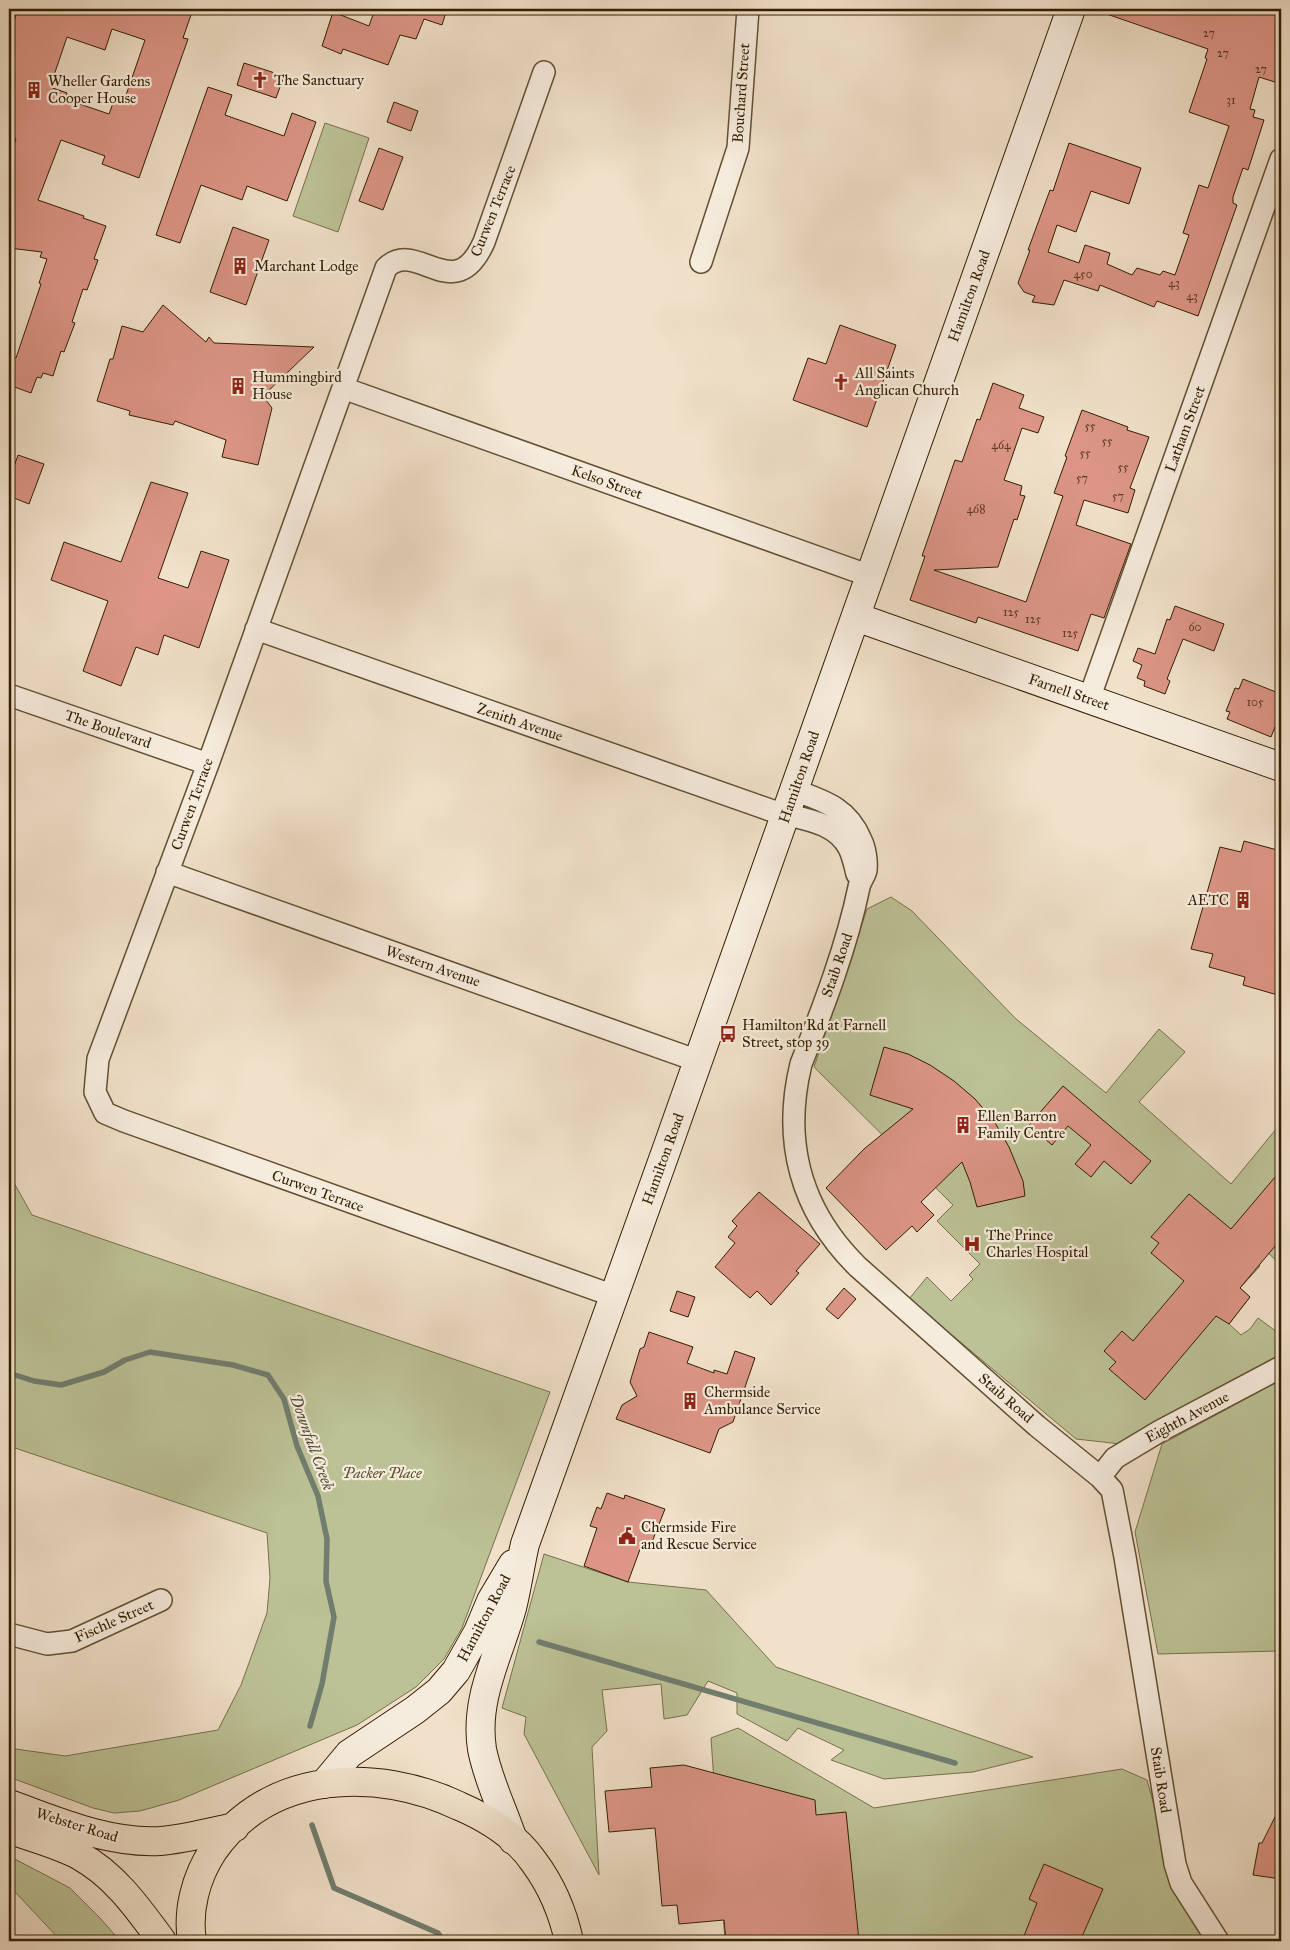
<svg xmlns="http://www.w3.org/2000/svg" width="1290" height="1950" viewBox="0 0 1290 1950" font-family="'IM FELL Great Primer',serif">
	<rect width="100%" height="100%" fill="#f1e1ca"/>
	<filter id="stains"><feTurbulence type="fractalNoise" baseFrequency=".004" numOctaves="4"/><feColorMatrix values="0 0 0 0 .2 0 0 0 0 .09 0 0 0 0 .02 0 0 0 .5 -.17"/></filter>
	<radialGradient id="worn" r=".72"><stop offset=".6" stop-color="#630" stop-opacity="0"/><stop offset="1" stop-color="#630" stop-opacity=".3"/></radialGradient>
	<path fill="#bcc296" stroke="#78704b" d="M325 123 369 138 338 232 293 216Z
		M891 897 912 911 1015 1018 1106 1093 1159 1029 1185 1052 1139 1102 1231 1184 1281 1123V1265L1251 1237 1240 1250 1260 1266 1240 1288 1250 1297 1229 1324 1241 1335 1250 1329 1258 1318 1281 1335V1354L1121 1444 1076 1439 909 1299 927 1277 951 1301 973 1279 969 1275 980 1264 937 1221 953 1205 814 1067 867 909Z
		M9 1174 32 1215 550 1392 462 1628 444 1659 416 1687 357 1725 179 1800 140 1811 114 1813 93 1808 9 1777V1748L65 1756 218 1730 241 1685 267 1613 270 1578 267 1533 9 1446Z
		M1281 1380V1651L1158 1654 1135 1532 1162 1444Z
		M544 1554 628 1582 706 1590 776 1667 1033 1757 973 1772 884 1779 831 1760 844 1750 798 1728 787 1741 737 1714V1693L708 1681 687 1715 664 1719 661 1684 602 1690 607 1731 592 1747 599 1875 524 1734 526 1717 502 1708Z
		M738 1728 874 1808 1122 1769 1147 1780 1177 1887 1210 1941H725L711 1738Z
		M9 1856 70 1888 100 1918 120 1941H61L16 1893 9 1889Z"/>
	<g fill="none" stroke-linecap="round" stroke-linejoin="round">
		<path stroke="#717d6e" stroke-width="5.5" d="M9 1373 34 1381 61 1385 104 1372 125 1360 150 1352 233 1365 268 1375 284 1399 297 1446 318 1496 327 1539 326 1581 334 1617 322 1684 310 1726
			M539 1642 955 1763
			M312 1825 334 1888 438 1933 443 1941"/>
	</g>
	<path fill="#dc9586" stroke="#331e00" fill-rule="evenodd" d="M18 9H193L183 38 188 39 139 178 102 164 105 156 61 140 38 200 84 216 83 218 106 226 94 259 98 260 87 290 83 289 72 322 75 323 64 352 61 351 53 376 43 373 41 378 37 377 31 393 9 385V355L16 358 41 284 39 283 47 259 40 257 42 252 9 248V159L16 139 9 137V36ZM112 29 145 40 124 101 115 98 109 114 65 99 67 93 50 87 67 37 105 50Z
		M375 9H447L442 25 424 19 416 39 400 35 388 65 343 49 341 54 322 46 333 12 369 26Z
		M1098 9H1281V84L1259 77 1250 109 1255 110 1253 117 1264 120 1248 170 1243 168 1233 197V203L1237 205 1198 316 1157 301 1154 307 1100 285 1098 291 1064 280 1054 305 1032 302 1035 296 1024 292 1018 283 1030 250H1028L1050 190 1053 191 1069 143 1141 168 1129 204 1091 191 1076 232 1057 225 1048 252 1079 263 1085 245 1110 253 1107 264 1132 275 1137 268 1160 275 1163 271 1175 275 1189 235 1183 233 1199 185 1208 188 1229 126 1189 112 1207 59 1205 58 1208 49 1098 11Z
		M244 63 284 76 276 98 237 85Z
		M208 87 232 95 225 115 284 136 292 113 316 122 287 201 247 186 242 200 201 185 180 243 156 235Z
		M394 102 418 111 411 131 387 122Z
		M379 148 403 157 383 210 359 201Z
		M233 227 269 240 246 305 210 292Z
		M163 305 206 342 209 337 214 343 314 347 263 396 272 408 258 465 222 457 226 440 175 421 173 425 129 415 130 411 97 401 110 359H113L122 326 143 332Z
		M840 325 896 345 867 427 793 400 808 358 826 364Z
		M993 383 1024 395 1019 408 1044 417 1038 433 1022 428 1004 480 1022 486 1020 495 1025 496 1017 520 1014 519 998 567 934 570 1026 602 1063 496 1054 493 1067 457 1065 456 1082 410 1128 427 1127 430 1149 437 1130 488 1135 490 1128 513 1084 500 1076 525 1131 544 1104 618 1091 614 1078 651 978 617 976 623 910 600 925 556H922L955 460 962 462 977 419 980 420Z
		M18 455 44 464 29 504 9 496V481Z
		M151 482 188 493 158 578 188 588 201 551 229 560 199 648 164 635 158 655 136 647 121 686 83 671 108 601 51 580 64 542 121 562Z
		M1175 606 1224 624 1214 651 1183 639 1167 679 1170 681 1165 694 1144 686 1145 681 1137 678 1142 665 1133 661 1138 648 1155 654 1167 619 1170 620Z
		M1243 679 1281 694V719L1278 728 1275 727 1271 737 1227 719 1230 712 1226 711 1235 688 1239 689Z
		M1244 841 1281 851V996L1243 985 1245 977 1209 967 1213 954 1191 949 1220 847 1241 852Z
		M884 1047 908 1054 930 1065 954 1081 975 1099 994 1121 1009 1147 1023 1181 1025 1196 977 1207 970 1182 962 1162 921 1202 934 1215 917 1232 912 1226 886 1250 826 1188 864 1149 913 1109 870 1095Z
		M1063 1086 1151 1161 1131 1184 1104 1161 1091 1177 1075 1164 1091 1145 1068 1126 1052 1145 1029 1125Z
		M1281 1170V1239L1240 1288 1250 1297 1229 1324 1216 1316 1145 1400 1109 1369 1116 1362 1104 1351 1122 1331 1133 1341 1184 1281 1151 1253 1159 1243 1151 1237 1189 1194 1231 1229Z
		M759 1192 820 1244 796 1271 799 1273 771 1305 757 1291 750 1298 715 1267 735 1243 728 1237 737 1226 732 1221Z
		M844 1288 856 1299 838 1319 826 1309Z
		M677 1291 695 1297 688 1317 670 1311Z
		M649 1332 693 1347 687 1363 714 1373V1370L727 1374 735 1351 755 1358 733 1422 719 1429 710 1453 616 1419 622 1405 637 1396 630 1382 640 1349 644 1347Z
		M607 1493 624 1499 625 1495 665 1509 650 1547 642 1544 628 1582 584 1566 597 1528 590 1526 597 1507 601 1509Z
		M684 1765 815 1800 816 1815 846 1812 859 1941H726L724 1920 679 1924 677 1905 662 1906 655 1828 609 1832 605 1791 652 1787 650 1768Z
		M1281 1805V1879L1253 1875 1259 1843H1262Z
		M1044 1864 1103 1889 1080 1941H1022L1037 1903 1029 1899Z"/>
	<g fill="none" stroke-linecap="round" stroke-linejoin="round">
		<g stroke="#624f32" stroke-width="24">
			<path id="street" d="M544 72 484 242C454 309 417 237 386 268L208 764 98 1059 95 1092 105 1113 124 1121 614 1296
				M701 262 738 148 748 9
				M343 388 870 576
				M256 629 770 810C796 819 834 819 849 848 853 856 855 866 857 874
				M9 695 208 764
				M1089 699 1281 159
				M794 790C824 801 848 808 861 840 865 848 867 861 866 870 865 876 860 881 859 887 847 946 823 1008 801 1064 782 1142 801 1211 858 1267L1037 1426 1100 1477 1112 1490 1125 1557 1175 1864 1181 1883 1218 1941
				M167 872 698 1061
				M1100 1477 1115 1458 1160 1431 1281 1367
				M9 1634 47 1644 72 1641 161 1600"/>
		</g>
		<g stroke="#331e00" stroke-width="30">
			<path id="secondary" d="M856 617 1281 767
				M324 1784 349 1754 415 1710 439 1691 456 1671 478 1632 491 1601 513 1564
				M513 1840C503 1809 488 1781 482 1749 474 1699 499 1655 512 1608 517 1588 520 1566 525 1544L666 1151 1071 9"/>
		</g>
		<g stroke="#331e00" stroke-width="30">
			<path id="primary" d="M9 1804C57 1821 108 1844 160 1841 185 1839 210 1832 235 1827
				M9 1829C32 1838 58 1844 80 1856 116 1876 139 1910 162 1941
				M192 1941C187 1910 196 1877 213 1851 270 1770 377 1767 459 1806 487 1818 517 1837 534 1862 551 1885 563 1913 569 1941"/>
		</g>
		<use href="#street" stroke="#f6ecdd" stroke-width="21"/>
		<use href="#secondary" stroke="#f6ecdd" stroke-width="28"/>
		<use href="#primary" stroke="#f1e1ca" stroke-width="28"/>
	</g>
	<defs>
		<g id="church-bare" transform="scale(1.35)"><path d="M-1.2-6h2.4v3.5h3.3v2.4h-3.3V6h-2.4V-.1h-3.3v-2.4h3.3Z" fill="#8f2418" stroke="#f6ecdd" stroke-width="2.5" paint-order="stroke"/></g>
		<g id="building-bare" transform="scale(1.35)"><path d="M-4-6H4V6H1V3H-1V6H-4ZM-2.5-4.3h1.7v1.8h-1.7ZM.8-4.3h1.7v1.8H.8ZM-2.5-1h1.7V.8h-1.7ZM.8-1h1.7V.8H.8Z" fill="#8f2418" stroke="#f6ecdd" stroke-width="2.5" paint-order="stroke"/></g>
		<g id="bus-bare" transform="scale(1.35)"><path d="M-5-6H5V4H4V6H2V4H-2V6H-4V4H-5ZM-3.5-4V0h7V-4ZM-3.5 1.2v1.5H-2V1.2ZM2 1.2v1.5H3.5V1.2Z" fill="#8f2418" stroke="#f6ecdd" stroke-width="2.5" paint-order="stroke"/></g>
		<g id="hospital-bare" transform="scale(1.35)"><path d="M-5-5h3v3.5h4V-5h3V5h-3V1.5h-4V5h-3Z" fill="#8f2418" stroke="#f6ecdd" stroke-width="2.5" paint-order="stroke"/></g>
		<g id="civic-bare" transform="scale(1.35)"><path d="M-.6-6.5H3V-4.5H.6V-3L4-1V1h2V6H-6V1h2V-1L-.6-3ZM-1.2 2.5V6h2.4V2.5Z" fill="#8f2418" stroke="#f6ecdd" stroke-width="2.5" paint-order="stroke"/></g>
	</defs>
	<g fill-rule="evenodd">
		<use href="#church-bare" x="260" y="80"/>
		<use href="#building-bare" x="34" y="90"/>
		<use href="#building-bare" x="240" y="266"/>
		<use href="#church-bare" x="841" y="382"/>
		<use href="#building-bare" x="238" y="386"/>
		<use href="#building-bare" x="1243" y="900"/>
		<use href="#bus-bare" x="728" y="1034"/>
		<use href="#building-bare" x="963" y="1125"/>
		<use href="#hospital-bare" x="972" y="1244"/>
		<use href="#building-bare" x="690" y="1401"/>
		<use href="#civic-bare" x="627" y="1536"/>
	</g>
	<g text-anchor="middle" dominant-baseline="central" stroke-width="4.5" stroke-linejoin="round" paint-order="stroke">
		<g font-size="12" fill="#5d3c22">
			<text x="1209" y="33">27</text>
			<text x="1223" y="53">27</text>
			<text x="1261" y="69">27</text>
			<text x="1231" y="100">31</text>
			<text x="1083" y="274">450</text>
			<text x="1174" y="283">43</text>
			<text x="1192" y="296">43</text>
			<text x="1090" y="426">55</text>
			<text x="1107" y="441">55</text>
			<text x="1001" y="445">464</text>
			<text x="1085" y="453">55</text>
			<text x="1123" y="467">55</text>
			<text x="1082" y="478">57</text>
			<text x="1118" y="496">57</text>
			<text x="976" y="509">468</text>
			<text x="1011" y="612">125</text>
			<text x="1033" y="619">125</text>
			<text x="1195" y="627">60</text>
			<text x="1070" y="633">125</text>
			<text x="1255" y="702">105</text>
		</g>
		<g font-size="15" fill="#331e00" stroke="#f6ecdd" text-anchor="start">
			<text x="274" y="80">The Sanctuary</text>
			<text x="48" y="81">Wheller Gardens<tspan x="48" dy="17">Cooper House</tspan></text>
			<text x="254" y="266">Marchant Lodge</text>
			<text x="855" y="373">All Saints<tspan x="855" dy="17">Anglican Church</tspan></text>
			<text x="252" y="377">Hummingbird<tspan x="252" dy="17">House</tspan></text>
			<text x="1229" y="900" text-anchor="end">AETC</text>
			<text x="742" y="1025">Hamilton Rd at Farnell<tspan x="742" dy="17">Street, stop 39</tspan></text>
			<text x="977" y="1116">Ellen Barron<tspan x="977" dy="17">Family Centre</tspan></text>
			<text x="986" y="1235">The Prince<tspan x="986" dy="17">Charles Hospital</tspan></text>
			<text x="704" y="1392">Chermside<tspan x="704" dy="17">Ambulance Service</tspan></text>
			<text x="641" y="1527">Chermside Fire<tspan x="641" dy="17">and Rescue Service</tspan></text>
		</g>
		<g font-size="15" fill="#331e00" stroke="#f6ecdd">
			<text transform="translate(741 93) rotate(-86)">Bouchard Street</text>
			<text transform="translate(493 211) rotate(-68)">Curwen Terrace</text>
			<text transform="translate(969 296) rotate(-70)">Hamilton Road</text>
			<text transform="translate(1185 429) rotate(-70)">Latham Street</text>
			<text transform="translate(607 482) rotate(20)">Kelso Street</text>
			<text transform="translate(1069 692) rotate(19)">Farnell Street</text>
			<text transform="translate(520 722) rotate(19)">Zenith Avenue</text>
			<text transform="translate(108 729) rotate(19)">The Boulevard</text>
			<text transform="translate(799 777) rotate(-71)">Hamilton Road</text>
			<text transform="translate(192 804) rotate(-70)">Curwen Terrace</text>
			<text transform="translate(837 965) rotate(-71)">Staib Road</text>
			<text transform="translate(433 966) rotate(19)">Western Avenue</text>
			<text transform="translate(663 1159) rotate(-70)">Hamilton Road</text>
			<text transform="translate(318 1191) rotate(20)">Curwen Terrace</text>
			<text transform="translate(1006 1398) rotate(41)">Staib Road</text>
			<text transform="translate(1187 1417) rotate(-28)">Eighth Avenue</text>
			<text transform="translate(484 1618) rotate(-62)">Hamilton Road</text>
			<text transform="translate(114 1621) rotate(-24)">Fischle Street</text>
			<text transform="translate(1161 1780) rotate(81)">Staib Road</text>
			<text transform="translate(77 1825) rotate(17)">Webster Road</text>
		</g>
		<g font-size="15" font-style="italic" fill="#5c4f2d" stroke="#f6ecdd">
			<text x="382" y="1473">Packer Place</text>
		</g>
		<g font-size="16" font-style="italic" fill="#524e37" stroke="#f6ecdd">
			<text transform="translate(312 1442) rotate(70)">Downfall Creek</text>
		</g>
	</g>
	<rect width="1290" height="1950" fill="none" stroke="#f1e1ca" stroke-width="30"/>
	<rect x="10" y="10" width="1270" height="1930" fill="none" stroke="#331e00" stroke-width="2.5"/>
	<rect x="15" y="15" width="1260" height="1920" fill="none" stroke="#331e00"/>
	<rect width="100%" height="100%" filter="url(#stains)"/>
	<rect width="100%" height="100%" fill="url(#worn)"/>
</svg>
